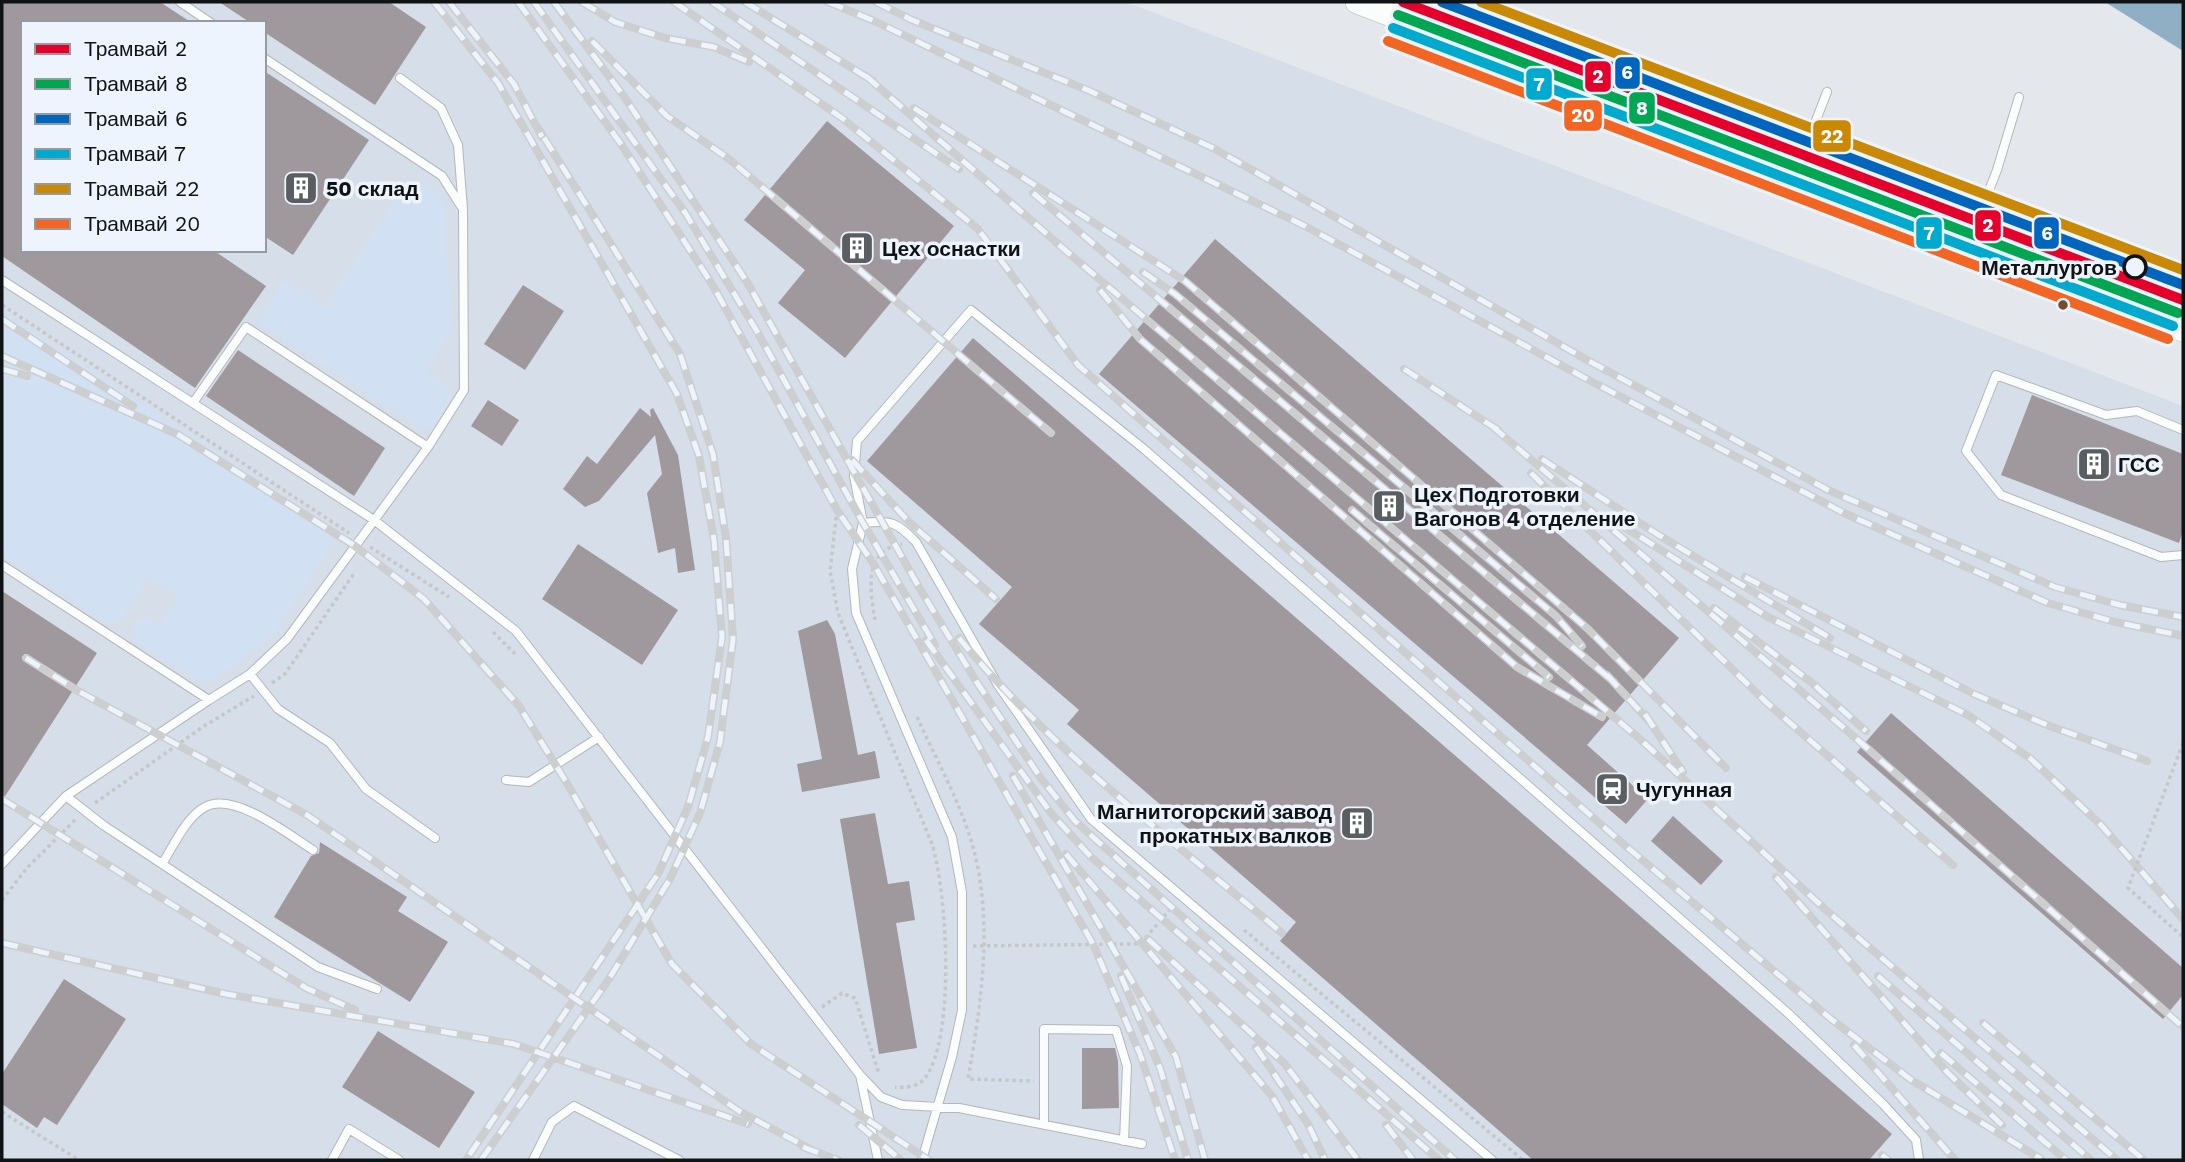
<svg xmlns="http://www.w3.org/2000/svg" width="2185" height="1162" viewBox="0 0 2185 1162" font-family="'Work Sans',sans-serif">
	<rect width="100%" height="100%" fill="#e4e8ec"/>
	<path fill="#d6dee9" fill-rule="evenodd" d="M2 2H1126L2183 406V1160H2ZM23 23H264V250H23Z"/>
	<path fill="#d1e0f2" d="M416 182 432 188 445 205 451 329 426 372 447 388 451 397 435 425 425 430 257 322 284 280 325 307 403 189Z
		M2 312 339 533 274 634 225 672 209 680 197 679 138 643 133 636 135 623 146 617 159 625 178 597 149 577 119 622 109 624 2 555Z"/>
	<path fill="#8fb0c4" d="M2105 2H2183V51Z"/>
	<path fill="#9f989d" d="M2 2H160L192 23H23V250H213L266 286 195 388 2 256Z
		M219 2H389L426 27 375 105 264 32V23H251Z
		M264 71 369 140 293 255 264 236Z
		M827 121 954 226 845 358 778 303 805 270 744 220Z
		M1215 239 1679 638 1587 745 1648 799 1626 824 1099 374Z
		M523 285 564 311 525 370 484 344Z
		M973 338 1892 1134 1869 1160H1533L1280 941 1296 922 1067 724 1079 710 979 624 1012 587 867 461Z
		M238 350 385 448 354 496 206 396Z
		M2032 395 2183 454V531L2179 543 2001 475Z
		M488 400 519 420 502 446 471 426Z
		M640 408 651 417 650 410 653 408 678 455 695 570 678 573 675 548 658 553 647 493 662 474 655 435 599 501 585 507 563 489 587 456 597 464Z
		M578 544 678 610 642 665 542 599Z
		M2 591 97 653 2 801Z
		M827 620 835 634 858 755 875 751 880 778 802 792 797 764 822 759 798 631Z
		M1891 713 2183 968V995L2163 1019 1857 752Z
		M875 813 888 884 909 881 915 920 896 923 917 1048 879 1054 840 819Z
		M1673 816 1723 861 1701 885 1651 841Z
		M320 842 407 897 398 911 448 942 410 1002 274 917 311 856 319 853Z
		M64 979 126 1019 57 1125 44 1117 37 1128 2 1104V1074Z
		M378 1031 475 1092 439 1148 342 1087Z
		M1082 1048H1115L1118 1061 1119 1108 1082 1109Z"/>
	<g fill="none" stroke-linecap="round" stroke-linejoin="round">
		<g stroke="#b4b7ba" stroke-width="10">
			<path id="lane" d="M180 2 211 23
				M1424 25 1433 2
				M264 58 442 176 461 206
				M1798 167 1827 92
				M1970 239 1997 170 2019 97
				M2 280 374 520 516 631 860 1075 878 1160
				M193 403 246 327 428 447
				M2183 430 2137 411 2106 415 1996 375 1966 451 2001 495 2161 557 2183 555
				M863 523 854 476 857 441 971 310 1144 449 1789 1014 1883 1104 1916 1140 1919 1160
				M2 565 209 700 66 796 2 864
				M250 674 278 709 330 743 366 789 435 838
				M209 700 250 674 287 639 428 447 464 390 463 209 458 145 441 108 400 78
				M506 780 529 782 599 737
				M66 796 103 825 318 967 377 989
				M162 864C173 847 186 817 205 807 234 791 289 835 313 850
				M862 1077 881 1097 902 1105 959 1108 1142 1144
				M1044 1125V1029L1116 1030 1127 1066 1124 1141
				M332 1160 349 1129 399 1160
				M533 1160 552 1122 574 1106 679 1160
				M922 1160 952 1057 962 1010V892L952 837 856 613 852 569 863 523C891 520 897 522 916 542L998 685 1091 819 1492 1160"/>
		</g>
		<g stroke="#b4b7ba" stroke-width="24">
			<path id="secondary" d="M1357 2 1796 170 2183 330"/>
		</g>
		<path stroke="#c6c7c9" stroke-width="3.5" stroke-dasharray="3.5 3.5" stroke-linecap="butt" d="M2 305 349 533
			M837 510 830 571 838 613 932 844C947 892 956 1037 925 1078 918 1087 905 1088 895 1087
			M370 547 449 597
			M875 620C870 591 863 550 902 544
			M493 632 515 654
			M272 683 285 674 355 572
			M917 717C934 755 956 794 969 834 995 912 982 1000 968 1079L1034 1081
			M95 803 204 726 254 696
			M2 900 27 868 76 819
			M1244 930 1523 1160
			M973 946 1132 944 1141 943 1173 906
			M822 1007 842 993 855 998 879 1074
			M2 1112 79 1160"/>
		<use href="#lane" stroke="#fbfcfc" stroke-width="8"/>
		<use href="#secondary" stroke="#fbfcfc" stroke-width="23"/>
		<g stroke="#cdcecf" stroke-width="8">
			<path id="rail" d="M434 2 498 83 677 394 699 456 714 540 722 637 708 737 688 807 658 874 466 1160
				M449 2 514 84 542 137
				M518 2 621 144 712 284 837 510 873 563 1093 944 1140 1054 1175 1160
				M534 2 686 214 758 333 863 523 935 645
				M554 2 625 98 747 282 920 589 976 681 1040 777 1075 821 1455 1160
				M582 2 615 22 665 38 714 47 749 62
				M674 2 842 118 978 229 1078 365 1621 842 1831 1019 1910 1079 2041 1159
				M712 2 959 169
				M745 2 873 81
				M828 2 872 20 1305 226 1583 377 1846 514 2048 603 2115 622 2183 636
				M876 2 912 20 1090 91 1215 149 1589 361 1828 490 2055 587 2120 605 2183 617
				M592 41 667 116 729 159 1051 433
				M866 76 1065 250 1641 740 1826 910 2117 1160
				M914 108 1185 281 1588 629 1726 768
				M1033 193 1614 682
				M1143 272 1175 294 1556 616 1582 646
				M1100 290 1140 339 1517 667 1602 717
				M2 319 133 406
				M2 356 177 434 355 546 424 599 519 706 568 785 672 964 751 1044 929 1160
				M2 369 27 376
				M1404 369 1498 430
				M1492 426 1859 741 2183 1027
				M1542 459 1657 534 1830 638
				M852 460 909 522 996 599
				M1531 473 1766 702 1953 865
				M1352 510 1549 677
				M1613 520 1768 617 1968 715 2031 759 2101 825 2183 919
				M1745 577 1974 694 2047 725 2147 761
				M1714 608 1811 682 1866 731
				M959 638C1051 750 1172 840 1282 933
				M926 640 1051 813 1091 857 1439 1160
				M26 658 78 691 307 815 739 1111 812 1150
				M1607 675 1650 722
				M1645 714 1683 772
				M1013 776 1176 1057 1205 1160
				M2 799 306 988 355 1010
				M1066 854 1272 1096 1308 1160
				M1776 877 1948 1073 2002 1125
				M1148 939 1284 1063 1358 1160
				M2 943 226 994 514 1044 748 1124
				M1121 976 1160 1068 1188 1160
				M1878 976 2091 1160
				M1983 1023 2144 1160
				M1854 1045 1955 1160
				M1256 1047 1308 1124 1325 1160
				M1941 1053 2066 1160
				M859 1125 901 1160
				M1386 1125 1413 1160
				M803 1147 838 1160
				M1882 1155 1888 1160
				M481 1160 609 979 670 879 700 813 720 742 733 639 726 538 713 454 680 354 538 128"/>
		</g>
		<use href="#rail" stroke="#edf4fd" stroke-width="5" stroke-dasharray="16" stroke-linecap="butt"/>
		<path stroke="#c6c7c9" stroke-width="3.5" stroke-dasharray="3.5 3.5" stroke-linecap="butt" d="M2183 743 2128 888 2183 937"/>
		<g stroke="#edf4fd" stroke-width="16">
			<path id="tram-1" d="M1403 2 2183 300"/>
		</g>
		<g stroke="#edf4fd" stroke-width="16">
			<path id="tram-2" d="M1398 15 2178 313"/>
		</g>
		<g stroke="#edf4fd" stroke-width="16">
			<path id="tram-3" d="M1442 2 2183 285"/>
		</g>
		<g stroke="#edf4fd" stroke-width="16">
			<path id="tram-4" d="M1393 28 2173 326"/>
		</g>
		<g stroke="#edf4fd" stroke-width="16">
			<path id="tram-5" d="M1481 2 2183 270"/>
		</g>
		<g stroke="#edf4fd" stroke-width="16">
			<path id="tram-6" d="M1388 41 2168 339"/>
		</g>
		<use href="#tram-1" stroke="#e4002b" stroke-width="10"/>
		<use href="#tram-2" stroke="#00a651" stroke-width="10"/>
		<use href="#tram-3" stroke="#0065bd" stroke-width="10"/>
		<use href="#tram-4" stroke="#00a9ce" stroke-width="10"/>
		<use href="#tram-5" stroke="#c98904" stroke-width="10"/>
		<use href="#tram-6" stroke="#f26522" stroke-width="10"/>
	</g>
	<defs>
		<g id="building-square" transform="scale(1.75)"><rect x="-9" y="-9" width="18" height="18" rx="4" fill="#5a5e61" stroke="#edf4fd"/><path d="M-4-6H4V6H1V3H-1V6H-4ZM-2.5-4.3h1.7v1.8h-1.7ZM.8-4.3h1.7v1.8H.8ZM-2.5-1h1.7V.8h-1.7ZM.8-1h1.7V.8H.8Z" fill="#fff"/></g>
		<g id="station-square" transform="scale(1.75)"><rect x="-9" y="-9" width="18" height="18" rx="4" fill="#5a5e61" stroke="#edf4fd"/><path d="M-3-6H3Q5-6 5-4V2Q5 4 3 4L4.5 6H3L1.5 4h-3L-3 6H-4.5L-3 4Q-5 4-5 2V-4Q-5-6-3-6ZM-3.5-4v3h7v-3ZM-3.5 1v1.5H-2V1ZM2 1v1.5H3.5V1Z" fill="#fff"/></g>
	</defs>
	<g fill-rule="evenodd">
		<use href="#building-square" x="301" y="188"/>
		<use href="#building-square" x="857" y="248"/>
		<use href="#building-square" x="2094" y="464"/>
		<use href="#building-square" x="1389" y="506"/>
		<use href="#station-square" x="1612" y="789"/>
		<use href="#building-square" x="1357" y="823"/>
	</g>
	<circle fill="#edf4fd" stroke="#101316" stroke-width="3.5" cx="2135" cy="267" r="11"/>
	<circle fill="#7a4b2a" stroke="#edf4fd" stroke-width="2.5" cx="2063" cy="305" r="6"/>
	<g text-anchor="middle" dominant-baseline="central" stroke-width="7" stroke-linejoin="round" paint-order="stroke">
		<g font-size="21" font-weight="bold" fill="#101316" stroke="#edf4fd" text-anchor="start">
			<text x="326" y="188">50 склад</text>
			<text x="882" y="248">Цех оснастки</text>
			<text x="2118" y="464">ГСС</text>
			<text x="1414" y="494">Цех Подготовки<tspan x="1414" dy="24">Вагонов 4 отделение</tspan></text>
			<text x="1636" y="789">Чугунная</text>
			<text x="1332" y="811" text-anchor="end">Магнитогорский завод<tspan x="1332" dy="24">прокатных валков</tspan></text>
		</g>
		<g font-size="21" font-weight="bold" fill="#101316" stroke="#edf4fd" text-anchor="end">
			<text x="2117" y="267">Металлургов</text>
		</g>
	</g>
	<g stroke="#edf4fd" stroke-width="2.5">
		<rect x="1614" y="56" width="27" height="34" rx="7" fill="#0065bd"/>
		<rect x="1584" y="60" width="28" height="33" rx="7" fill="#e4002b"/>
		<rect x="1525" y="67" width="28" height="34" rx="7" fill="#00a9ce"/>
		<rect x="1628" y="91" width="28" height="34" rx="7" fill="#00a651"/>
		<rect x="1563" y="99" width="40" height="33" rx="7" fill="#f26522"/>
		<rect x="1812" y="119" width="40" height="34" rx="7" fill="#c98904"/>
		<rect x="1974" y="209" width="28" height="33" rx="7" fill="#e4002b"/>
		<rect x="1915" y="216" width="28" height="34" rx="7" fill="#00a9ce"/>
		<rect x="2033" y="216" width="27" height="34" rx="7" fill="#0065bd"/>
	</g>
	<g font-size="19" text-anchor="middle" font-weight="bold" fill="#fff">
		<text x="1627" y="79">6</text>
		<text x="1598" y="83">2</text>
		<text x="1539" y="91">7</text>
		<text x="1642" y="115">8</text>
		<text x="1583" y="122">20</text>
		<text x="1832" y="143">22</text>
		<text x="1988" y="232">2</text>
		<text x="1929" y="240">7</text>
		<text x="2047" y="240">6</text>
	</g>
	<rect width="2185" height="1162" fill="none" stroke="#101316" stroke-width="7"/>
	<rect x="21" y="21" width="245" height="231" fill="#edf4fd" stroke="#959aa1" stroke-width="2"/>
	<rect x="35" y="44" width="35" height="10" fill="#e4002b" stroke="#959aa1" stroke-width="2"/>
	<text x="84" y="56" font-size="21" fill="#101316">Трамвай 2</text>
	<rect x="35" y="79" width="35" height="10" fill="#00a651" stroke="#959aa1" stroke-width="2"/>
	<text x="84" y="91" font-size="21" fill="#101316">Трамвай 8</text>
	<rect x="35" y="114" width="35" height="10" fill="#0065bd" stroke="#959aa1" stroke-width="2"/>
	<text x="84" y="126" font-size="21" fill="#101316">Трамвай 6</text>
	<rect x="35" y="149" width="35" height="10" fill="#00a9ce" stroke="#959aa1" stroke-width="2"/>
	<text x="84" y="161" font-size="21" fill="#101316">Трамвай 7</text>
	<rect x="35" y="184" width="35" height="10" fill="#c98904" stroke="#959aa1" stroke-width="2"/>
	<text x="84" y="196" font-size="21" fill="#101316">Трамвай 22</text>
	<rect x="35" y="219" width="35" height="10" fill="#f26522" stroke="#959aa1" stroke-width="2"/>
	<text x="84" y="231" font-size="21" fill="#101316">Трамвай 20</text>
</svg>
